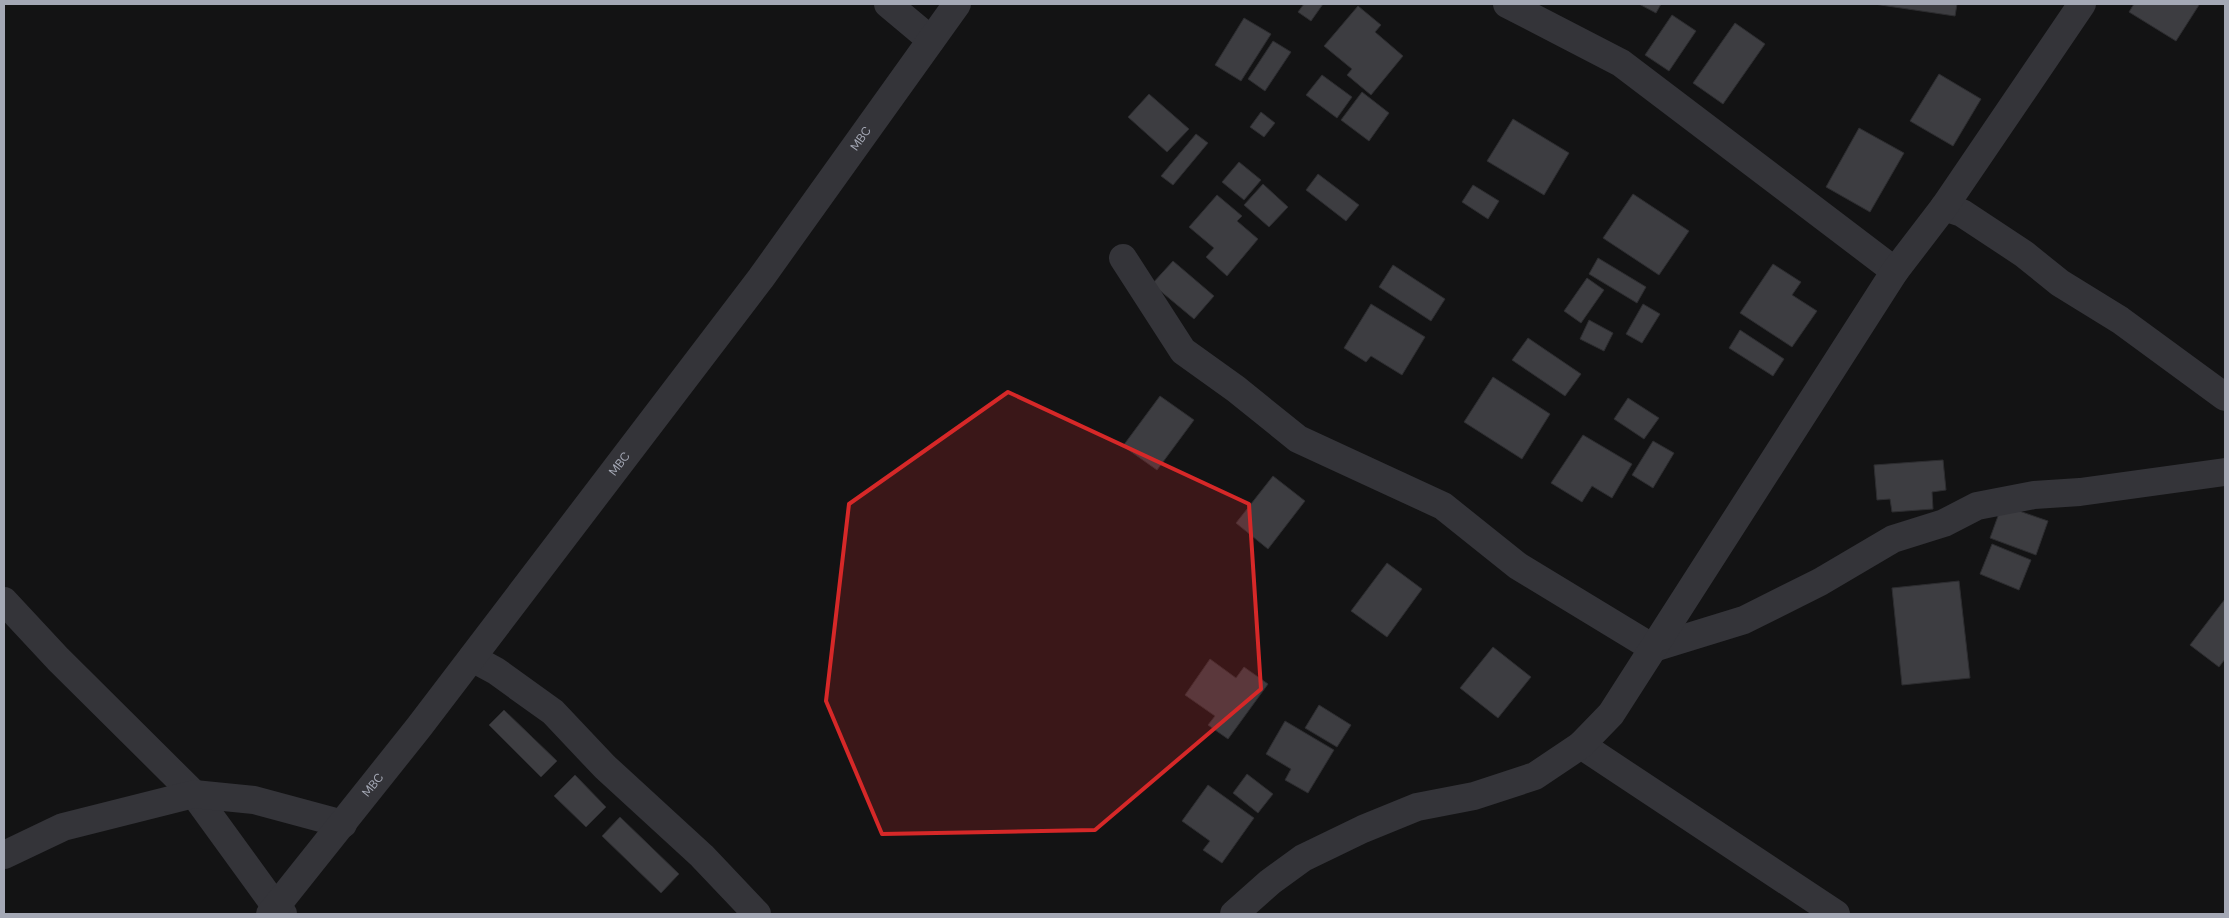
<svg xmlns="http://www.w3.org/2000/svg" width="2229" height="918" viewBox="0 0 2229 918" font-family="'DM Sans',sans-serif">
	<rect width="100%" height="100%" fill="#131314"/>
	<path fill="#3d3d41" stroke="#2d2d30" d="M1304 4H1323L1311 21 1298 12Z
		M1639 4H1661L1656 13Z
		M1874 4H1957L1955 16Z
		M2134 4H2197L2199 5 2176 41 2129 12Z
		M1358 6 1381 25 1375 32 1403 56 1371 95 1347 75 1352 69 1324 46Z
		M1672 15 1696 31 1669 71 1645 55Z
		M1244 18 1271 34 1241 81 1215 65Z
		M1735 23 1765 44 1723 104 1693 83Z
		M1273 41 1291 52 1265 91 1248 79Z
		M1939 74 1981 99 1953 146 1910 121Z
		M1322 75 1352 97 1337 118 1306 95Z
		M1362 92 1389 113 1369 141 1341 120Z
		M1149 94 1189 129 1167 152 1128 117Z
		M1261 112 1275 123 1264 137 1250 127Z
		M1513 119 1569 153 1544 195 1487 161Z
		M1859 128 1904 153 1870 212 1826 187Z
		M1196 134 1208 143 1173 185 1161 176Z
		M1239 162 1261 180 1244 200 1222 182Z
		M1318 174 1359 205 1346 221 1306 190Z
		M1263 184 1288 207 1269 227 1244 205Z
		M1473 185 1499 201 1488 219 1462 202Z
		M1633 194 1689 231 1659 275 1603 238Z
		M1217 195 1242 216 1237 221 1258 239 1227 276 1206 257 1214 248 1189 227Z
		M1598 258 1646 287 1637 303 1589 274Z
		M1173 261 1214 296 1194 319 1152 284Z
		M1773 264 1801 282 1792 295 1817 311 1792 347 1740 313Z
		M1393 265 1445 299 1431 321 1379 287Z
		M1587 278 1604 290 1581 323 1564 311Z
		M1371 304 1425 337 1402 375 1371 356 1366 362 1344 348Z
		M1643 304 1660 314 1642 343 1626 334Z
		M1589 320 1613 333 1604 351 1580 339Z
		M1740 330 1784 359 1773 376 1729 348Z
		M1528 338 1581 374 1565 396 1512 360Z
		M1493 377 1550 414 1522 459 1464 422Z
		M1160 396 1194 420 1157 470 1123 446Z
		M1628 398 1659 418 1644 439 1614 419Z
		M1583 435 1632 464 1612 498 1592 486 1582 502 1551 483Z
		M1653 441 1674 453 1653 488 1632 475Z
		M1943 460 1946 490 1932 492 1933 509 1892 512 1890 499 1877 500 1874 465Z
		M1273 476 1305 501 1268 549 1236 523Z
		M2002 505 2048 521 2036 555 1990 538Z
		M1992 544 2031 560 2019 590 1980 574Z
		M1387 563 1422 589 1387 637 1351 611Z
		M1959 581 1970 678 1902 685 1892 588Z
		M2225 599V659L2219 667 2190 645Z
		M1493 647 1531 677 1498 718 1460 688Z
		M1210 659 1236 678 1244 667 1268 684 1228 739 1208 725 1215 716 1185 695Z
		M1319 705 1351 725 1337 747 1305 728Z
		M504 710 557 761 541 777 489 725Z
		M1285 721 1334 750 1308 793 1285 780 1291 769 1266 754Z
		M1247 774 1273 794 1258 813 1233 793Z
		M575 775 606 807 586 827 554 796Z
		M1208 785 1254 818 1222 863 1203 850 1210 841 1182 821Z
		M620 817 679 874 661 893 602 836Z"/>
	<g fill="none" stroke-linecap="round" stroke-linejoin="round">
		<g stroke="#343439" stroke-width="28">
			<path d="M888 4 931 40"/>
			<path d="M1507 4 1621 63 1895 271"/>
			<path d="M1944 207 1962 213 2024 254 2060 283 2120 320 2225 397"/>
			<path d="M1123 258 1183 351 1236 389 1298 439 1443 506 1518 566 1653 648 1744 620 1820 582 1893 539 1944 523 1977 506 2034 495 2080 492 2225 472"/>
			<path d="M4 601 58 659 194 794 276 907 283 914"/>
			<path d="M472 658 496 671 553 712 605 767 702 856 757 914"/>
			<path d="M1581 745 1836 914"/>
			<path d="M4 855 63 827 194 794 254 800 343 824"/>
			<path id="s1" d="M270 914 419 727 761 278 957 4"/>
			<path d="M1234 914 1270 882 1303 858 1363 829 1417 807 1474 796 1535 776 1581 745 1611 714 1895 271 1944 207 2082 4"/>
		</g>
	</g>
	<path fill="#d62828" fill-opacity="0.2" stroke="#d62828" stroke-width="4" stroke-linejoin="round" d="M1008 392 1249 504 1261 689 1095 830 882 834 826 701 849 504Z"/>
	<g text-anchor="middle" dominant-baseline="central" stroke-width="5" stroke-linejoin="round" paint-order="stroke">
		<g font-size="12" fill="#a4a8b5" stroke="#0e0e0f">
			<text stroke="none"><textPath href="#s1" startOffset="975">MBC</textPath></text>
			<text stroke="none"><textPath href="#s1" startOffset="570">MBC</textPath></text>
			<text stroke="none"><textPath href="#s1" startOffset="165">MBC</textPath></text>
		</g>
	</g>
	<rect width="2229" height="918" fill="none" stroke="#a4a8b5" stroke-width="10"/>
</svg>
